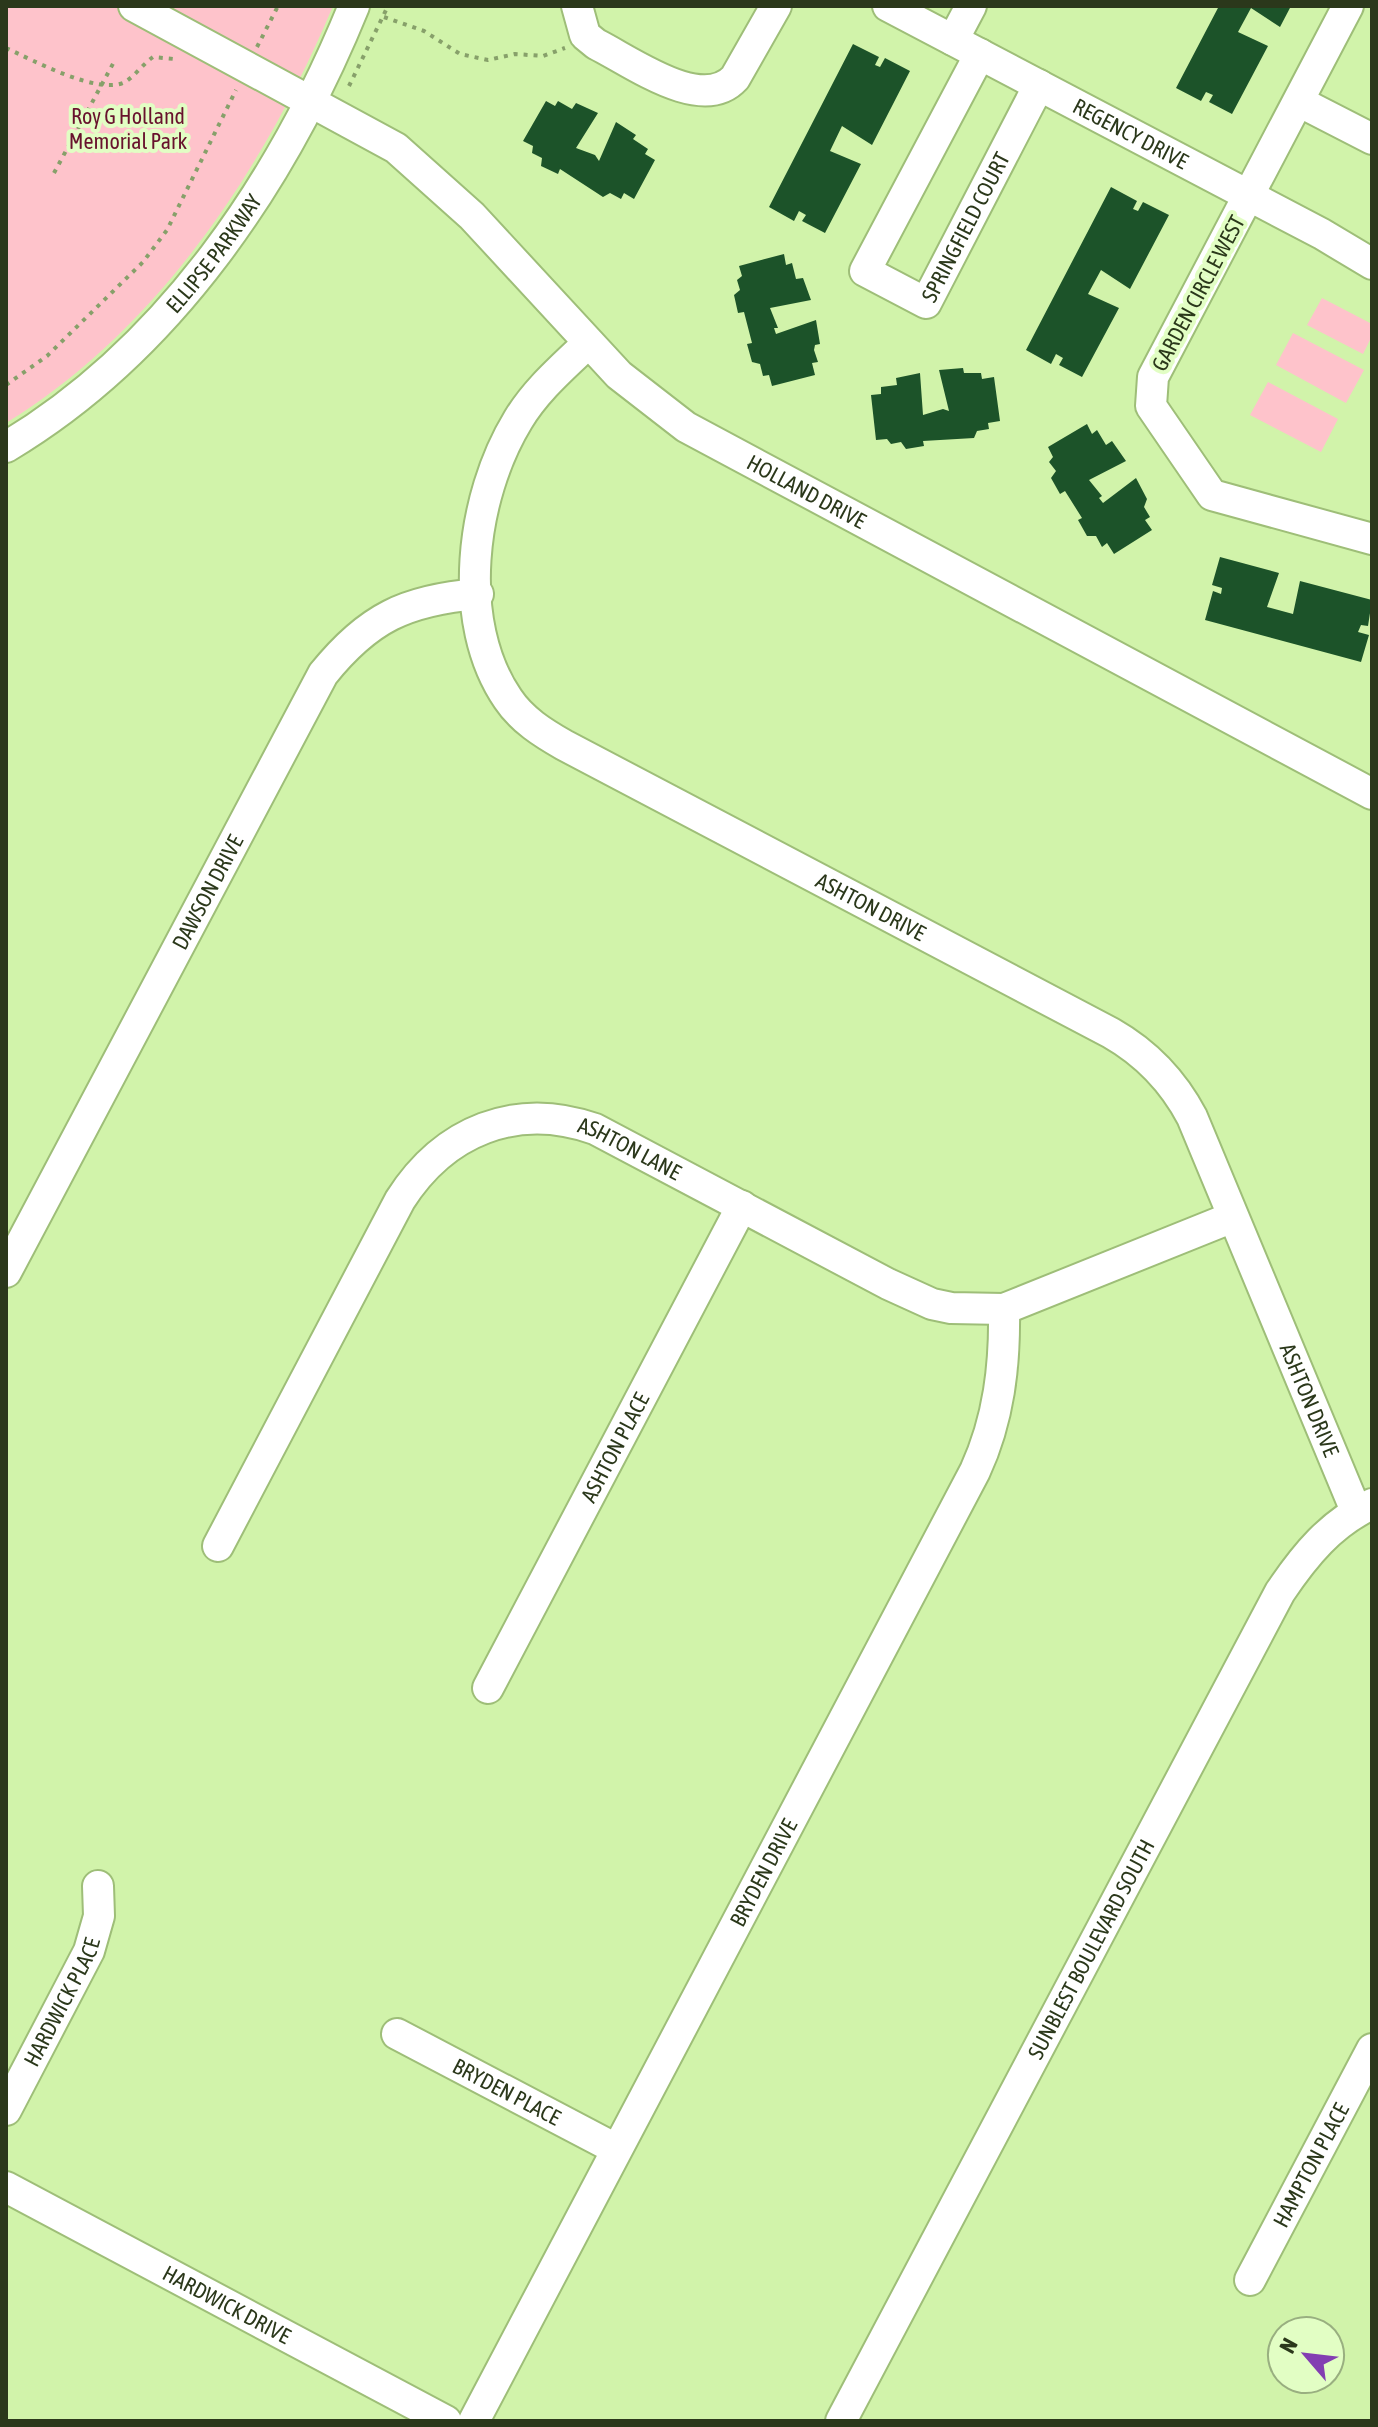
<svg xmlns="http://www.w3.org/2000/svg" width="1378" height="2427" viewBox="0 0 1378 2427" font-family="'Asap Condensed',sans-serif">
	<rect width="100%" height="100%" fill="#d1f3aa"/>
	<path fill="#fec3cb" d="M6 6H333C265 168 158 330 6 423Z
		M1322 298 1372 324V336L1363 354 1307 325Z
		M1293 333 1364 370 1346 403 1276 365Z
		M1268 382 1338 419 1321 452 1250 415Z"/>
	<path fill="#1c5329" d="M1219 6H1291L1280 27 1251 8 1238 32 1268 46 1232 114 1209 102 1213 95 1206 92 1201 101 1176 88Z
		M853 44 879 57 875 65 880 67 885 58 910 71 872 145 842 126 830 151 861 164 825 233 802 221 806 215 799 211 794 221 769 207Z
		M546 101 555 106 558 101 572 109 576 103 598 113 576 148 595 155 599 161 616 122 636 135 633 139 648 149 645 154 655 160 634 199 624 193 621 199 610 193 603 197 560 169 558 174 541 166 542 158 532 153 533 146 523 141Z
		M1111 187 1137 201 1133 209 1138 211 1143 202 1169 215 1130 289 1101 270 1088 294 1119 308 1082 377 1059 365 1063 358 1056 354 1051 364 1026 350Z
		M784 254 786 265 792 263 796 279 803 278 811 300 770 308 778 328H774L776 334 816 320 820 344 815 345 814 350 818 362 812 363 815 375 772 386 769 375 763 376 760 364 752 362 747 344 752 343 744 312 738 313 734 295 740 290 737 280 742 276 739 266Z
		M963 368 964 373H981L982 379 994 377 1000 421 988 423 989 429 977 431 974 438 923 441 924 446 906 449 901 442 891 444 887 439 876 440 871 395 881 394V387L897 385 896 378 920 373 923 415 943 409 949 411 939 370Z
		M1087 424 1092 434 1097 430 1106 445 1112 441 1126 461 1089 480 1102 496 1099 498 1103 503 1136 478 1147 499 1144 507 1150 517 1145 520 1152 530 1114 554 1107 543 1102 547 1096 536H1087L1078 520 1082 518 1065 491 1060 494 1051 478 1056 471 1049 462 1053 457 1048 447Z
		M1220 557 1279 573 1267 607 1293 614 1300 581 1372 600 1368 626 1361 625 1358 632 1369 635 1361 662 1205 620 1213 591 1221 594 1222 588 1212 585Z"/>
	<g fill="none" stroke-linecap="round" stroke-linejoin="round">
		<g stroke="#9ebe78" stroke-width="34">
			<g id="minor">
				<path id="s1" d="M134 6 396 148 472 216 619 375 686 427 1372 794"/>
				<path d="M577 6 585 35 596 44C632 62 702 114 735 78L776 6"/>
				<path id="s2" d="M888 6 1322 234 1372 264"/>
				<path d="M1348 6 1153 377 1151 406 1212 495 1372 539"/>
				<path d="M953 40 971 6"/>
				<path id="s3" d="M980 54 865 271 926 303 1039 85"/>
				<path d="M1300 102 1372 139"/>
				<path id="s4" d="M587 344C562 368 536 390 518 420 471 497 455 622 508 699 522 720 543 733 564 745L1111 1033C1146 1053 1173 1081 1192 1117L1356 1511"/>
				<path id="s5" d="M6 447C170 349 283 180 354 6"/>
				<path id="s6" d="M6 1272 323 674C368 618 406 600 478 594"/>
				<path id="s7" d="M218 1546 400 1200C444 1131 516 1101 595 1129L888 1284 932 1304 951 1308 1004 1309 1233 1217"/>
				<path id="s8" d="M488 1688 742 1206"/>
				<path id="s9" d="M397 2034 616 2149"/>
				<path id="s10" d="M6 2110 89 1951 99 1916 98 1886"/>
				<path id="s11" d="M6 2187 446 2421"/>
				<path id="s12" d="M1250 2280 1372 2049"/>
				<path id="s13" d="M474 2421 975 1471C999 1419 1005 1365 1004 1309"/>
				<path id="s14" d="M841 2421 1280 1592C1305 1555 1331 1523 1372 1504"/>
			</g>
		</g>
		<path stroke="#87a06a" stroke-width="4" stroke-dasharray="4 6" stroke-linecap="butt" d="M384 17 424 31 460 54 488 60 515 54 543 56 565 48
			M257 47 278 6
			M6 48C31 59 98 96 125 82 135 76 143 64 153 57L174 59
			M349 86 388 6
			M54 173 115 60
			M6 385 47 356 143 262 167 230 236 90"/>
		<use href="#minor" stroke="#fff" stroke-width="30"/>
	</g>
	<g text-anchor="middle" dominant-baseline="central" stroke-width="8" stroke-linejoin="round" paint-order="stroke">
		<g font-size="22" fill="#68122d" stroke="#e2fec4">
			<text x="128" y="116">Roy G Holland<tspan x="128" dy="25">Memorial Park</tspan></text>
		</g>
		<g font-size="22" fill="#2b381b" stroke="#e2fec4">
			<text stroke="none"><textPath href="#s2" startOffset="274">REGENCY DRIVE</textPath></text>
			<text stroke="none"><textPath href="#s3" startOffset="400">SPRINGFIELD COURT</textPath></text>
			<text stroke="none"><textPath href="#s5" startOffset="286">ELLIPSE PARKWAY</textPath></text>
			<text transform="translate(1198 293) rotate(-62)">GARDEN CIRCLE WEST</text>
			<text stroke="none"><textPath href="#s1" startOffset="838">HOLLAND DRIVE</textPath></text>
			<text stroke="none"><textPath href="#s6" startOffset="430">DAWSON DRIVE</textPath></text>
			<text stroke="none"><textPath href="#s4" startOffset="816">ASHTON DRIVE</textPath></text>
			<text stroke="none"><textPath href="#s7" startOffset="656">ASHTON LANE</textPath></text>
			<text stroke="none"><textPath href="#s4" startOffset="1512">ASHTON DRIVE</textPath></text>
			<text stroke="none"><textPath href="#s8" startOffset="272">ASHTON PLACE</textPath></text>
			<text stroke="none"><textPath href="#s13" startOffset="620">BRYDEN DRIVE</textPath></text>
			<text stroke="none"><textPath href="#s14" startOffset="534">SUNBLEST BOULEVARD SOUTH</textPath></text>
			<text stroke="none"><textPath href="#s10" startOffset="122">HARDWICK PLACE</textPath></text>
			<text stroke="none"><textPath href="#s9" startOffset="124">BRYDEN PLACE</textPath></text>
			<text stroke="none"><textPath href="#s12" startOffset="130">HAMPTON PLACE</textPath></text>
			<text stroke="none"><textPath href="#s11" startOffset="250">HARDWICK DRIVE</textPath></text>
		</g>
	</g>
	<rect width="1378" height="2427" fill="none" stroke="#2b381b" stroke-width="16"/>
	<g transform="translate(1306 2355) rotate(298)"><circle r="38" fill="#e2fec4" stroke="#99af80" stroke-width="2"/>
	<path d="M0-6L14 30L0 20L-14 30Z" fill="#833eb2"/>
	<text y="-12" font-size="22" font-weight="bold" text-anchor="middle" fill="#2b381b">N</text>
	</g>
</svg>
